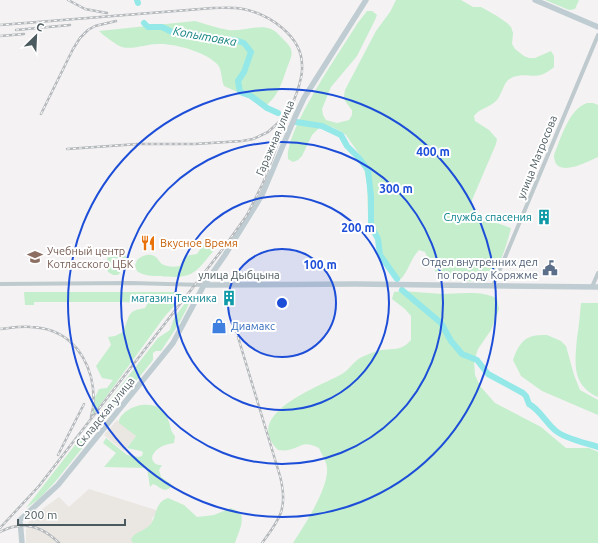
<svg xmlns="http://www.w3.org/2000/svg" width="598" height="543" viewBox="0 0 598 543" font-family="Ubuntu,sans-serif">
	<rect width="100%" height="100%" fill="#f4f2f3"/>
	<path fill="#eae6e1" d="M117 420 136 436 124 451 104 435Z
		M89 489 159 511 152 518 154 529 137 543H26V530L31 515 41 510 59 497 69 507Z"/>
	<path fill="#c4eecc" d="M396 0H461L473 7H481L497 16 507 23 511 27 513 33 512 44 515 49 524 56 529 58H535L551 51 554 56V67C535 83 530 71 513 77 503 81 503 93 497 100 491 107 480 108 474 116L475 121 489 130 497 139 496 144 472 200V206L483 220 500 224 511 228C507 243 503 259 494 271 492 274 488 278 485 279 475 284 442 280 435 271 431 266 428 258 425 252L419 250C411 258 409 270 401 279H396L392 275 375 238 368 215 367 184 362 158 346 135 342 132 332 127 326 126 320 127 312 135 302 156 298 160 293 162 288 159C285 130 340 52 357 24L367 11H372L377 15 375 20 357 56 331 87 322 109 323 115 326 120 337 123 349 120 352 115V110L345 101 344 96 345 90 376 31 390 12Z
		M545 0H579L575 9 569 10Z
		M195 21C206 24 217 28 228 30 241 32 259 24 271 29 276 31 280 36 285 41 295 51 292 55 287 68 282 83 277 98 264 107L251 98 224 86C221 79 222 70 218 65 207 52 174 43 158 44 146 44 133 50 122 47 116 45 103 35 99 31Z
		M587 103H593L598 105V157C587 162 554 180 554 155 561 138 569 109 587 103Z
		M208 242 213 243 216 248C196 271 195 280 161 276 152 276 144 276 137 271L135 266 137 260C142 255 151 252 157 258 159 261 161 264 164 265 169 267 175 267 180 266L185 256 197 254 203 245Z
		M124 249C128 258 125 267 118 275H113L108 272C104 256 109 252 124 249Z
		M402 291C415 292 429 293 442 294 458 294 484 290 497 299L499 309 491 330 478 349 474 361 475 375 480 386 495 403 541 427 566 448H589L598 452V543H293C304 526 329 488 327 468 327 462 321 453 319 448 302 440 303 447 288 450 285 451 281 450 278 450 241 414 319 387 342 374 349 370 353 362 360 358 365 355 372 353 377 351 385 348 397 351 404 346 406 345 409 342 411 340V316L405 309 392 299 394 292Z
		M24 292H183L177 303 165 316 92 416 95 397 99 389 107 388 113 380 102 378 96 366 111 345 108 337 115 336 123 332 129 316 132 312 136 310 145 308 148 303 122 302H34V305H25Z
		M191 295C190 308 171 336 163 348L161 351H156L153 353V360L55 482 39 499 26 508 158 338 170 330 174 318Z
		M581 303H598V397C571 385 575 362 577 338 579 326 580 314 581 303Z
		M547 335 561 341 566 346 574 375 580 390 598 400V415L542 391 521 376 513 360C516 351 521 340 530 337 535 335 542 335 547 335Z
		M142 405C156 404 164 408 169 422 171 428 170 430 175 436L174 443C167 444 159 446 154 453 149 459 155 466 162 465L159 470 161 477 171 484 170 488C162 493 160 486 153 484L150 487 147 468 104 467 116 453 103 443 106 438 127 455 139 457 142 456 143 452 141 451 127 448 136 436 119 423V420C122 412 133 406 142 405Z
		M168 498 184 505 197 517 214 515 231 508 241 513C244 524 238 533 235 543H133L131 539C136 531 145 531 151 524 157 515 155 502 168 498Z"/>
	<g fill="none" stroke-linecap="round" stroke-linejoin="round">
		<path stroke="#94e8e8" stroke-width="6" d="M137 0 138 3
			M144 23 148 27H162L172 32 186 33 213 39 235 40 244 43 251 52 244 72 238 81 240 92 251 96 267 108 278 113
			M296 122 322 126 341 135 347 146 359 158 368 170 371 196V226L378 239 380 255 397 279
			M402 290 441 323 451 341 462 354 477 360 488 374 523 393 526 396 529 404C540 410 546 423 556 431 566 439 586 443 598 447"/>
		<path stroke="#bfcace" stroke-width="4" d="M0 284 131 283 204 285
			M493 286 598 35
			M592 287 598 273"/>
		<path stroke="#bfccd2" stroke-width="5.5" d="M535 0 598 27
			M204 285 356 284 598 287
			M22 543 20 520 58 485 173 343 204 285 225 255 262 195 295 117 304 98 366 0"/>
		<g stroke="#b5b9bc" stroke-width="2.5">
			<path id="rail" d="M68 0 85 9 107 13
				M0 25 213 8C223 8 233 7 243 9 269 14 302 36 302 65 303 74 300 83 297 92L263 183 247 215 225 246 39 486 0 528
				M16 30 70 25
				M0 36 24 34
				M41 114 73 49 80 38 88 30 95 26 116 21
				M67 149 138 144H195L242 141 253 139 268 132 279 122 286 113
				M0 329C10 328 21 326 31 327 63 328 83 348 91 377 94 390 95 404 91 417
				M238 337 280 476C288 507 281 518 262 543
				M58 455 84 404
				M0 532C22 520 42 526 59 543"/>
		</g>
		<use href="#rail" stroke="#fff" stroke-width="1" stroke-dasharray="3" stroke-linecap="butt"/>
	</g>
	<circle cx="282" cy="303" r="54" fill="#1d4ed8" fill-opacity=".12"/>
	<g fill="none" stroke="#1d4ed8" stroke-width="2">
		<circle cx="282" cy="303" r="54"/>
		<circle cx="282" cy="303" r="107"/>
		<circle cx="282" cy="303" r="161"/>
		<circle cx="282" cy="303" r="214"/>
	</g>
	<defs>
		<g id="building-bare" transform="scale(1.2)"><path d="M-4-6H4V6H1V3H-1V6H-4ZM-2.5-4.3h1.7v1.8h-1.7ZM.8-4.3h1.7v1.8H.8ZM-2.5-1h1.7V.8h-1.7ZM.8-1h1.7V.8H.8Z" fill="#0f9aa8" stroke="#fff" stroke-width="2.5" paint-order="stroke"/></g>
		<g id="restaurant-bare" transform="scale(1.2)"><path d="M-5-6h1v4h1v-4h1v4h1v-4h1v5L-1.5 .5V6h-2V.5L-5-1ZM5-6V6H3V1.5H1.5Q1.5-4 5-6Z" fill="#e8710a" stroke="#fff" stroke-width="2.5" paint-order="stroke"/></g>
		<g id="school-bare" transform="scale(1.2)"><path d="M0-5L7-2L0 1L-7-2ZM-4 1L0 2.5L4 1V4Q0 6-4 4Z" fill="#8d6e63" stroke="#fff" stroke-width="2.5" paint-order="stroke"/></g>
		<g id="civic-bare" transform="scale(1.2)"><path d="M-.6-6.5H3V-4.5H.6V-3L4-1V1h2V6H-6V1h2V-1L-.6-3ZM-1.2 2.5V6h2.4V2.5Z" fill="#5c6f8a" stroke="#fff" stroke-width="2.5" paint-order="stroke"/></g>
		<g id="shop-bare" transform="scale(1.2)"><path d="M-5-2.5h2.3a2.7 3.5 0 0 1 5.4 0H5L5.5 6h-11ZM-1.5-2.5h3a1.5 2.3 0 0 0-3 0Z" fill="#3f7fe0" stroke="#fff" stroke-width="2.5" paint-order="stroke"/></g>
	</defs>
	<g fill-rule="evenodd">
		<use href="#building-bare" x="544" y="217"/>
		<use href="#restaurant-bare" x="148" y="243"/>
		<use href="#school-bare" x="35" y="257"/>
		<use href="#civic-bare" x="550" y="268"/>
		<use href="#building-bare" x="229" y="298"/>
		<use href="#shop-bare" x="219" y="326"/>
	</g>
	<g text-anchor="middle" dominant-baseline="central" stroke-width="4" stroke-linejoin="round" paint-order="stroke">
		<g font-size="11" fill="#4b5a5f" stroke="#fff">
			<text transform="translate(275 138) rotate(-67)">Гаражная улица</text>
			<text transform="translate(537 157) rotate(-68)">улица Матросова</text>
			<text x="239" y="275">улица Дыбцына</text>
			<text transform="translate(105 412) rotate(-51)">Складская улица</text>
		</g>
		<g font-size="11" fill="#0d838f" stroke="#fff" text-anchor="end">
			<text x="532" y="217">Служба спасения</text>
			<text x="217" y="298">магазин Техника</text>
		</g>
		<g font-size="11" fill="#c56008" stroke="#fff" text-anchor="start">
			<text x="160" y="243">Вкусное Время</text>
		</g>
		<g font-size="11" fill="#785e54" stroke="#fff" text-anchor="start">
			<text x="47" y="251">Учебный центр<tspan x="47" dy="13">Котласского ЦБК</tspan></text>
		</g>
		<g font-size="11" fill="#4e5e75" stroke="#fff" text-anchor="end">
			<text x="538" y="262">Отдел внутренних дел<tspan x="538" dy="13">по городу Коряжме</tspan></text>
		</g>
		<g font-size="11" fill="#366cbe" stroke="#fff" text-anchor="start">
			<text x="231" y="326">Диамакс</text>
		</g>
		<g font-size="12" font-style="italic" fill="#138282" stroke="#fff">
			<text transform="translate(205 36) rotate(10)">Копытовка</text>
		</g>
	</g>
	<circle cx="282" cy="303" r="6" fill="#1d4ed8" stroke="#fff" stroke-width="2"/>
	<g font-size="12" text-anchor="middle" font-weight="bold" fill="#1d4ed8" stroke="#fff" stroke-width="4" stroke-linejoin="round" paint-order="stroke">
		<text x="433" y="156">400 m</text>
		<text x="396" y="193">300 m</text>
		<text x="358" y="232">200 m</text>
		<text x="320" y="269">100 m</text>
	</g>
	<g transform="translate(36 36) rotate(24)" stroke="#ffffff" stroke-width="3" paint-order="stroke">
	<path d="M0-3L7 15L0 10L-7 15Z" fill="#4b5a5f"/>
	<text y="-6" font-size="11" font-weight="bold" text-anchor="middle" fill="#4b5a5f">С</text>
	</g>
	<path d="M18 519v6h107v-6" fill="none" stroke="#4b5a5f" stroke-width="2"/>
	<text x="24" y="519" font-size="12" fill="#4b5a5f" stroke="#ffffff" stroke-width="3" paint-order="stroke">200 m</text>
</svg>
